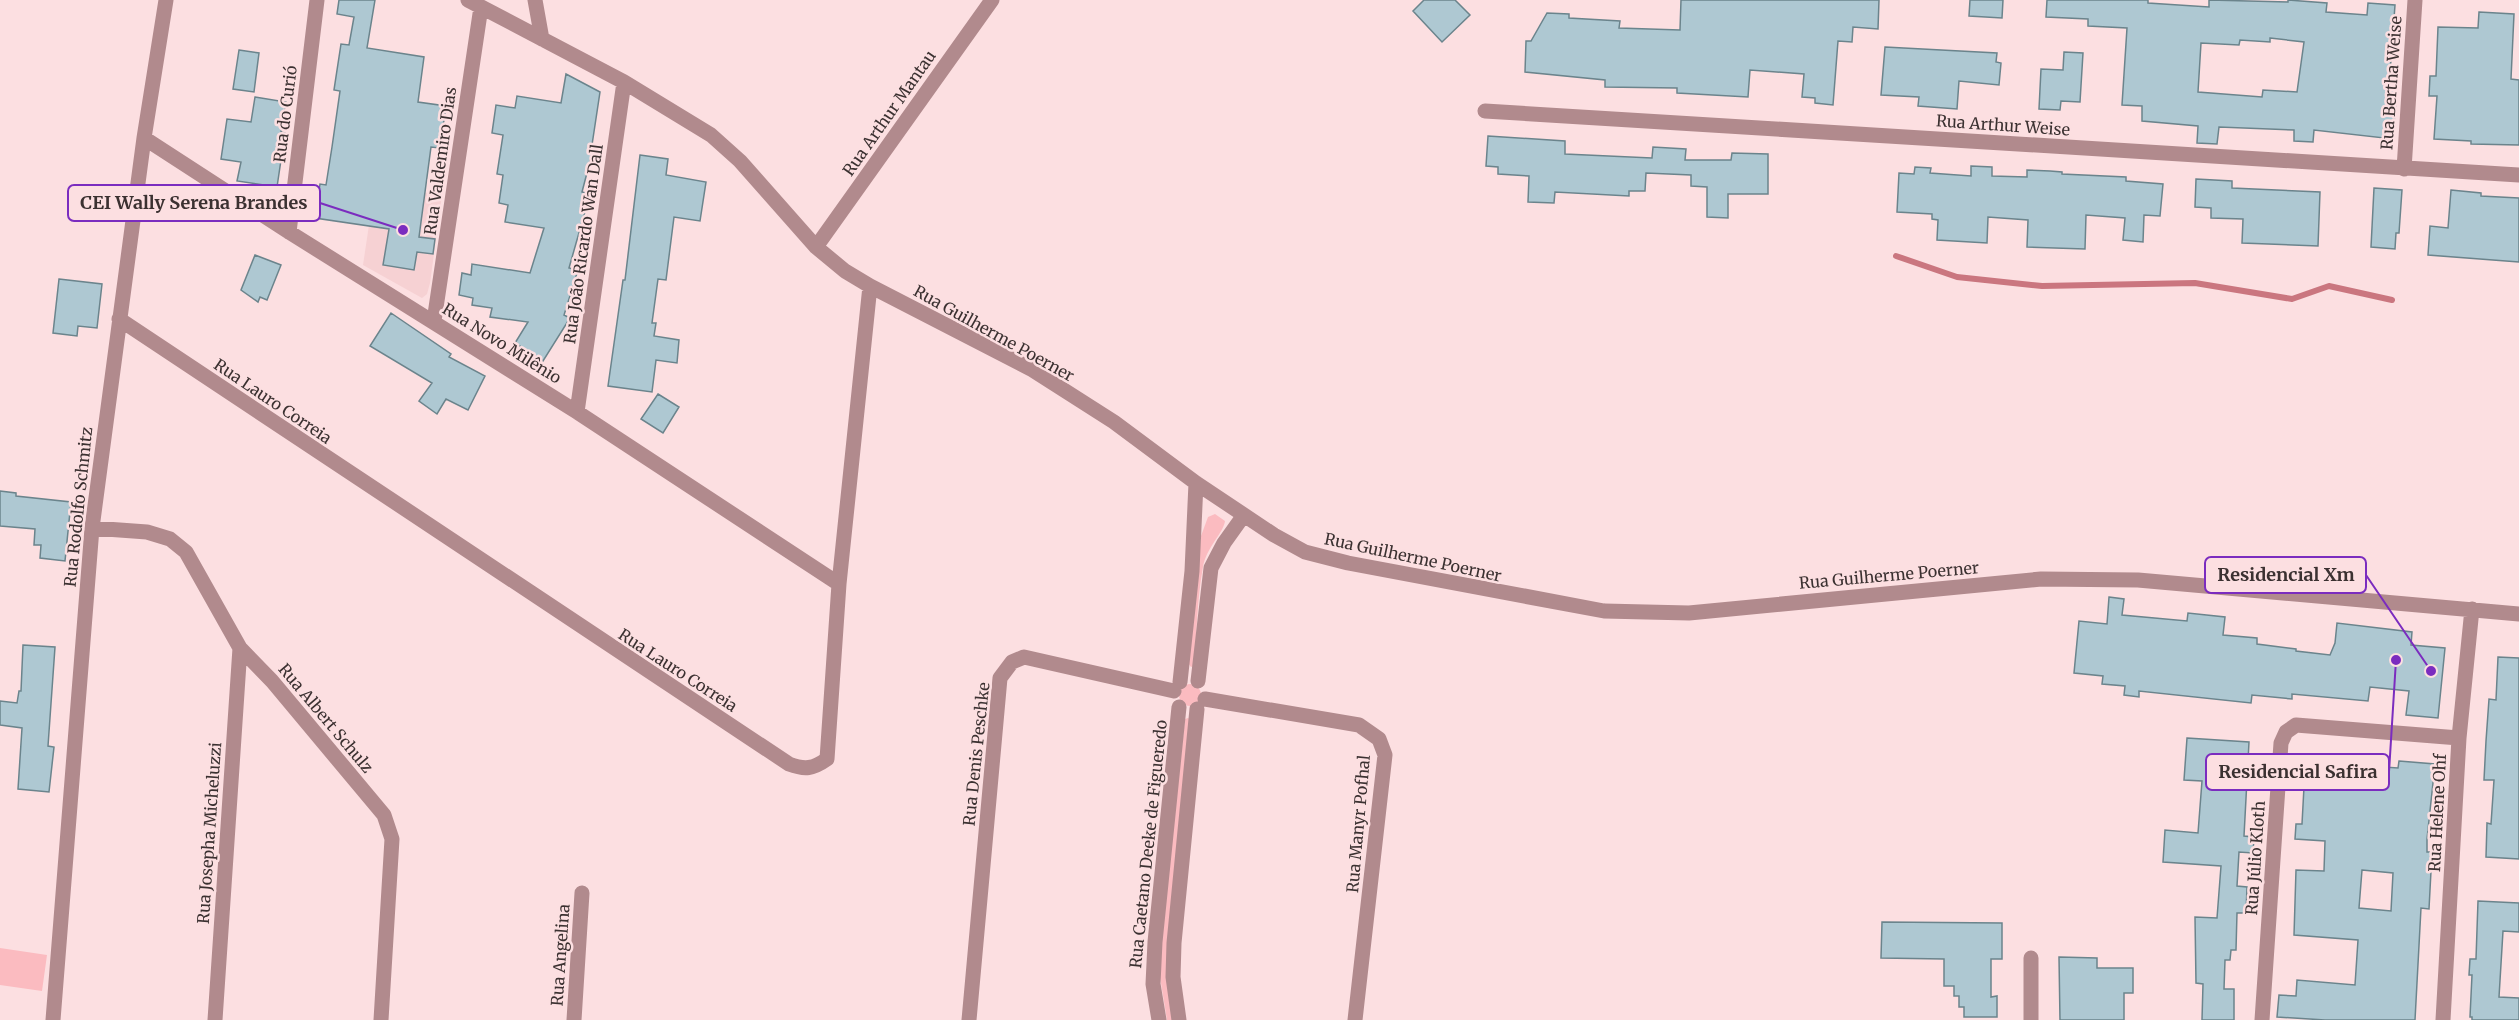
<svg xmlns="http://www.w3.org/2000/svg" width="2519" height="1020" viewBox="0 0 2519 1020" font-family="Merriweather,serif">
	<rect width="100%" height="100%" fill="#fcdfe1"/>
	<path fill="#f6d1d3" d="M375 185 442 195 430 283 427 294 422 298 363 265Z"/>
	<path fill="#fbbbc0" d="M1215 514 1225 521C1224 532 1206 548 1203 567 1197 599 1197 633 1194 666L1191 667 1188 663 1201 536 1208 517Z
		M1179 695a11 11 0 1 1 22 0a11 11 0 1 1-22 0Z
		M1188 718 1190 719 1174 1020H1167L1158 965 1185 719Z
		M0 948 47 955 42 991 0 985Z"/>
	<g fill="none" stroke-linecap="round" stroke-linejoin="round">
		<path stroke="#ca767f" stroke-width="6" d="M1896 256 1957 277 2042 286 2195 283 2292 299 2329 286 2392 300"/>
	</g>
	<path fill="#aec8d2" stroke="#6b848c" stroke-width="1.5" fill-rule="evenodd" d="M339 0H375L367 48 424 57 418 102 446 106 440 148 431 147 419 237 435 239 433 254 417 252 414 270 383 265 389 229 315 218 320 184 326 185 332 147 340 91 334 90 341 44 349 45 354 17 337 14Z
		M1424 0H1455L1470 15 1442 42 1413 11Z
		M1681 0H1879L1878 29 1853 27 1852 42 1838 41 1833 105 1815 103V98L1802 97 1804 74 1750 70 1748 97 1677 93V88L1605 87V80L1525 72 1526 41H1531L1547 13 1569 14V18L1620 21 1619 28 1680 30Z
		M1970 0H2003L2002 18 1969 16Z
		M2047 0H2148V3L2209 7V0L2288 2V0L2327 3 2326 12 2367 15 2368 3 2395 5 2389 87 2397 88 2393 139 2314 130 2313 142 2294 141V130L2219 127 2217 144 2197 143 2198 126 2142 121V106L2122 105 2127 28 2088 26V19L2046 17ZM2270 38 2304 42 2297 92 2263 90 2262 97 2198 92 2201 43 2239 45 2240 40 2270 42Z
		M2479 12 2514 14 2511 79 2519 80V145L2471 144V141L2434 139 2437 96H2429L2430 76H2436L2438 27 2478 28Z
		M1885 47 1997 53 1996 62 2001 63 1999 85 1959 81 1957 109 1918 106 1919 97 1881 95Z
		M239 50 259 53 254 92 233 89Z
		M2064 52 2083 53 2080 102 2061 101 2060 110 2039 109 2041 69 2063 70Z
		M566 74 600 92 592 145 594 146 582 192 590 194 569 268 578 270 564 315 570 318 543 361 515 343 528 322 490 317 492 308 472 305 473 298 459 295 462 273 471 275 472 264 530 273 544 228 505 222 508 205 499 203 503 175 497 174 503 135 492 133 496 105 515 108 517 96 561 103Z
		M255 97 286 102 281 132 285 133 277 187 237 181 241 162 221 159 227 119 251 122Z
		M1488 136 1565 141V154L1652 158 1653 147 1686 149 1685 160H1731L1732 153 1768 154V194H1728V218L1707 217V187L1691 186V175L1646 173 1645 191H1629V196L1555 192 1554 203 1528 202 1529 176 1498 174V167L1486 166Z
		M640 155 668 159 666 175 706 182 700 221 674 217 666 280 658 279 652 323H656L654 336 679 340 677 363 656 360 652 392 608 386 623 280H625Z
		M1971 166 1992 167V176L2027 177V170L2050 171 2062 172V174L2126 177V181L2163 184 2160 216 2144 215 2143 242 2123 240 2125 218 2086 215 2085 249 2027 247 2028 220 1988 217 1987 243 1937 240 1938 220 1932 219V214L1897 212 1899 173 1914 174 1915 167 1931 168 1930 173 1971 176Z
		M2196 179 2232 181V188L2320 192 2318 246 2242 243 2243 219 2211 218V208L2195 207Z
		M2374 188 2402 190 2399 233H2396L2395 249 2371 247Z
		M2451 190 2481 193V196L2519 198V262L2428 255 2430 226 2448 228Z
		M255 255 281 265 267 300 260 297 258 302 241 290Z
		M59 279 102 284 97 328 78 326 77 336 53 333Z
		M391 313 451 354 449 357 485 376 468 410 446 399 437 414 419 401 432 383 370 346Z
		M658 394 679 407 663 433 641 419Z
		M0 491 16 493V496L71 502 65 561 40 558 41 545H34L35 529 0 526Z
		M2109 597 2124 599 2122 615 2187 621 2188 613 2225 617 2223 635 2257 638V644L2296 649V651L2330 655 2335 643 2337 623 2412 632 2411 645 2445 648 2438 718 2406 715 2409 691 2370 687 2368 701 2292 694V699L2252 695 2251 703 2139 691V697L2124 695 2125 686 2102 684 2103 676 2074 673 2079 621 2107 624Z
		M23 645 55 647 48 746 54 747 49 792 18 789 22 728 0 725V701L17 703 19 691H21Z
		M2498 657 2519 658V859L2486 857 2487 823 2491 824 2494 780H2484L2486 741 2489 699 2496 700Z
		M2187 738 2249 742 2244 836 2254 837 2253 853 2239 852 2237 886 2247 887 2246 913H2237L2236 950H2231L2230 960H2225L2224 989H2234V1020H2202L2203 984 2196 983 2195 917 2217 918 2221 866 2163 862 2165 830 2198 833 2202 781 2184 780Z
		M2399 761 2435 764 2427 839V852H2432L2429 909 2421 908 2415 1020H2325L2277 1017 2279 995 2296 996 2297 980 2355 985 2358 940 2294 935 2296 870 2324 871 2325 841 2295 839 2296 824H2302L2304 787 2361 790 2368 780 2369 766 2398 768ZM2362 870 2393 873 2391 911 2359 908Z
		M2478 901 2519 903V932L2503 931 2499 997 2519 998V1020H2472V1017H2470L2472 975H2469L2470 959H2476Z
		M1882 922 2002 923V959H1991V997L1997 996V1017H1964V1007H1959V996H1954V986H1944V959L1881 958Z
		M2059 957 2097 958V968H2133V993H2124V1020H2060Z"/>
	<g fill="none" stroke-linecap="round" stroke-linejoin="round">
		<path stroke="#b18a8d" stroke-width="15" d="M468 0 624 82 711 135 740 161 816 247 845 271 870 286 1031 369 1114 422 1196 483 1274 535 1305 552 1348 563 1604 611 1689 613 2041 579 2138 580 2519 614
			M535 0 542 39
			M1485 111 2519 175
			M144 138 289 232 577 412 839 584
			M2404 169 2415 0
			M289 232 317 0
			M816 247 992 0
			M119 319 789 764C805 770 813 769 827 759L839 584 870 286
			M434 321 481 7
			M577 412 624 82
			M92 528 147 532 170 539 186 552 240 648 272 681 384 815 392 839 381 1020
			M1198 681 1211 568 1224 543 1244 515
			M1180 682 1192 571 1196 483
			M1205 699 1359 725 1379 739 1385 755 1355 1020
			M2031 958V1020
			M53 1020 92 528 144 138 166 0
			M215 1020 240 648
			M574 1020 582 893
			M969 1020 1000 678 1012 662 1024 657 1174 691
			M1159 1020 1153 984 1155 942 1179 707
			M1179 1020 1173 977 1174 943 1197 709
			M2262 1020 2281 743 2286 732 2296 725 2459 738
			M2443 1020 2459 738 2472 609"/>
	</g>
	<g text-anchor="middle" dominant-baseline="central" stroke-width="5" stroke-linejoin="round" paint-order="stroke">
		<g font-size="16" fill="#3b3131" stroke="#fcdfe1">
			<text transform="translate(2391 83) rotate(-86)">Rua Bertha Weise</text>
			<text transform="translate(889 113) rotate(-55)">Rua Arthur Mantau</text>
			<text transform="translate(285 114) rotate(-83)">Rua do Curió</text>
			<text transform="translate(2003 125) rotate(4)">Rua Arthur Weise</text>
			<text transform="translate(440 161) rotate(-82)">Rua Valdemiro Dias</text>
			<text transform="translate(583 244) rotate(-82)">Rua João Ricardo Wan Dall</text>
			<text transform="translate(994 333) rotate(29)">Rua Guilherme Poerner</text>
			<text transform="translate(502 343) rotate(32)">Rua Novo Milênio</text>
			<text transform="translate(273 401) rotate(34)">Rua Lauro Correia</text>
			<text transform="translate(78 507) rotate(-84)">Rua Rodolfo Schmitz</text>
			<text transform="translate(1413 557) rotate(12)">Rua Guilherme Poerner</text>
			<text transform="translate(1889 575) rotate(-5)">Rua Guilherme Poerner</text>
			<text transform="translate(678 670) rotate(33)">Rua Lauro Correia</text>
			<text transform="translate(326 718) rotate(50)">Rua Albert Schulz</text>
			<text transform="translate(976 754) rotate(-84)">Rua Denis Peschke</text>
			<text transform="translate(2437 813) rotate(-87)">Rua Helene Ohf</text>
			<text transform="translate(1358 824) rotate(-85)">Rua Manyr Pofhal</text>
			<text transform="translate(209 833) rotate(-86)">Rua Josepha Micheluzzi</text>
			<text transform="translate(1148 844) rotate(-84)">Rua Caetano Deeke de Figueredo</text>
			<text transform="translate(2255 858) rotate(-86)">Rua Júlio Kloth</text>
			<text transform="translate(560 955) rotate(-86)">Rua Angelina</text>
		</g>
	</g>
	<path fill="none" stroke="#7b2cbf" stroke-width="2" d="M403 230L320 203M2431 671L2366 575M2396 660L2389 772"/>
	<g fill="#7b2cbf" stroke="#fcdfe1" stroke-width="2">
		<circle cx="403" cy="230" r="6"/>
		<circle cx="2431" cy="671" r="6"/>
		<circle cx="2396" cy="660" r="6"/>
	</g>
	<g fill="#fcdfe1" stroke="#7b2cbf" stroke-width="2">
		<rect x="68" y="185" width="252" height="36" rx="6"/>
		<rect x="2205" y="557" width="161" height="36" rx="6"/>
		<rect x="2206" y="754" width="183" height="36" rx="6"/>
	</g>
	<g font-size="18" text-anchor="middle" font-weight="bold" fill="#3b3131">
		<text x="194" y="209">CEI Wally Serena Brandes</text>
		<text x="2286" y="581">Residencial Xm</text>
		<text x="2298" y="778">Residencial Safira</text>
	</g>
</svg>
